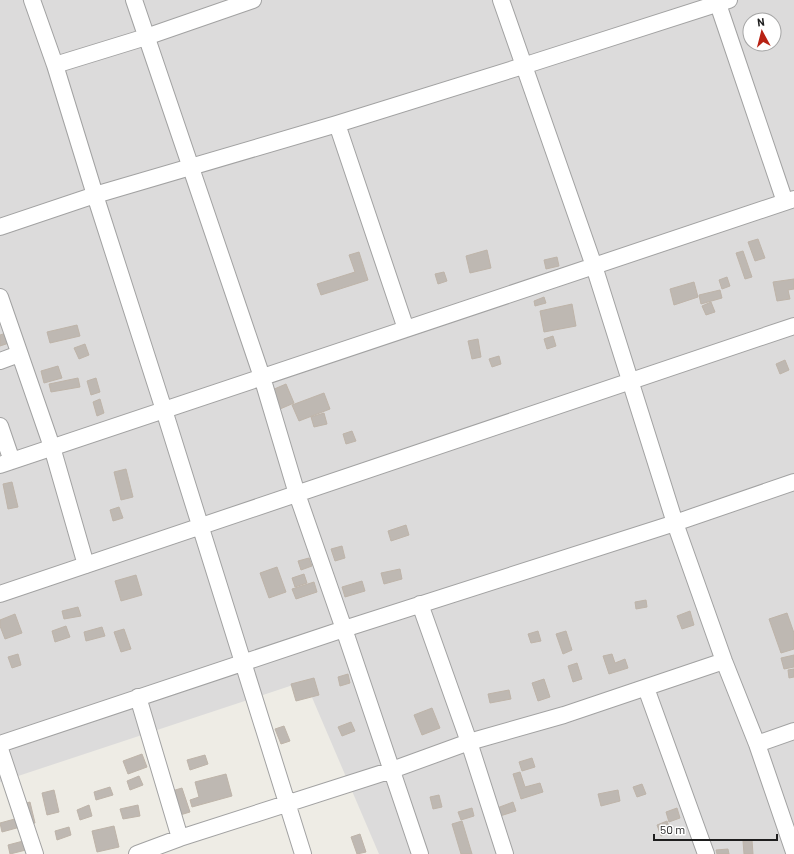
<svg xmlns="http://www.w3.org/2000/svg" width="794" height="854" viewBox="0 0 794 854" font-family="Barlow,sans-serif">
	<rect width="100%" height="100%" fill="#eeece5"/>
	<path fill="#dcdbdb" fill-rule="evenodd" d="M0 0H794V854H379L305 681 0 782ZM750 20H774V44H750Z"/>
	<path fill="#beb8b2" stroke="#beb4a9" d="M758 239 765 258 755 261 748 242Z
		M487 250 491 268 470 273 466 256Z
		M743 251 752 277 745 279 736 253Z
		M359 252 368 280 321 295 317 284 355 272 349 255Z
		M557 257 559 266 546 269 544 260Z
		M444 272 447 281 438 284 435 274Z
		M727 277 730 286 722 289 719 280Z
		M794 279V289L788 290 790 299 777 301 773 282Z
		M694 282 698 297 674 305 670 289Z
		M720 290 722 298 701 304 699 295Z
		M544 297 546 303 535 306 534 301Z
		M711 302 715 312 706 315 702 306Z
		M572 304 576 326 544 332 540 311Z
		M77 325 80 336 50 343 47 332Z
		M6 333 9 343 0 346V335Z
		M553 336 556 346 547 349 544 339Z
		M478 339 481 357 472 359 468 341Z
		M85 344 89 355 79 359 74 348Z
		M499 356 501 364 492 367 489 359Z
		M785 360 789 370 780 374 776 364Z
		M58 366 62 378 44 383 41 371Z
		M78 378 80 387 51 392 49 384Z
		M96 378 100 392 91 395 87 381Z
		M286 384 294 403 280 409 272 390Z
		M324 393 330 409 299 421 292 405Z
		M100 399 104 413 97 416 93 402Z
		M324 413 327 424 314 427 311 417Z
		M352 431 356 441 346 444 343 434Z
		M126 469 133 497 121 500 114 472Z
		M12 482 18 507 8 509 3 484Z
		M119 507 123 518 113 521 110 510Z
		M406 525 409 535 391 541 388 531Z
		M342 546 345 558 335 561 331 549Z
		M309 558 312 566 301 570 298 561Z
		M277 567 286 592 269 598 260 573Z
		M400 569 402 579 384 584 381 573Z
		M304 574 307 583 295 587 292 578Z
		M136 575 142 595 121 601 115 581Z
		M362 581 365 591 345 597 342 587Z
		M314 582 317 592 296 599 292 589Z
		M646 600 647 607 636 609 635 602Z
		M78 607 81 616 64 619 62 611Z
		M690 611 694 625 682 629 677 616Z
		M787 613 794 633V649L781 653 769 619Z
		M15 614 22 633 5 639 0 626V620Z
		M66 626 70 637 55 642 52 631Z
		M102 627 105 636 86 641 84 632Z
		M124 629 131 649 121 652 114 632Z
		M538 631 541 641 531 643 528 634Z
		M566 631 572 650 563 654 556 634Z
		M18 654 21 665 12 668 8 657Z
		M612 654 615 663 625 659 628 668 609 674 603 656Z
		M794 655V667L784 669 781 658Z
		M577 663 582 679 573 682 568 666Z
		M794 669V677L789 678 788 670Z
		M348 674 350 683 340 686 338 677Z
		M314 678 319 695 296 701 291 684Z
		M544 679 550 697 538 701 532 683Z
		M509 690 511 699 490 703 488 694Z
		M432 708 440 728 422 735 414 715Z
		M351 722 355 731 342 736 338 727Z
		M284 726 290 741 281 744 275 729Z
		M142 754 147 767 128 774 123 761Z
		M205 755 208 764 190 770 187 760Z
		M532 758 535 767 522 771 519 762Z
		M520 772 525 787 540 783 543 792 521 799 513 774Z
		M226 774 232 796 192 807 190 800 199 797 195 782Z
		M139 776 143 785 130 790 127 781Z
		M642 784 646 794 637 797 633 787Z
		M110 787 113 795 96 800 94 792Z
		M182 788 190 812 180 815 172 791Z
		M54 790 59 812 47 815 42 793Z
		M618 790 620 801 601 806 598 794Z
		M439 795 442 807 433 809 430 797Z
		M30 802 35 823 2 832 0 823 22 817 19 805Z
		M513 802 516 811 500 816 497 808Z
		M89 805 92 816 80 820 77 810Z
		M138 805 140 816 123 819 120 809Z
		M472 808 474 816 461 820 458 812Z
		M677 808 680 818 669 822 666 812Z
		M462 821 472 854H461L452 824Z
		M667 821 671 832 661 836 657 825Z
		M114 826 119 847 97 852 92 831Z
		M69 827 71 835 57 840 55 831Z
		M360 834 366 852 357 854 351 837Z
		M27 840 30 849 10 854 8 845Z
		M752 840 753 854H744L743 841Z
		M728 849 729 854H717L716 850Z"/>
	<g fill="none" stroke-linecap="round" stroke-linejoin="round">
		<g stroke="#a2a2a2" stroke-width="18">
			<path id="street" d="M32 0 55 65 95 195 164 410 303 854
				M134 0 262 377 297 494 344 629 420 854
				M501 0 594 266 675 523 724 661 757 744 794 852
				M718 4 785 202
				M55 65 146 37 253 0
				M337 124 406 329
				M0 227 95 195 337 124 523 66 729 0
				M0 297 52 447 86 565
				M0 361 19 354
				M0 426 12 461
				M0 465 794 199
				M0 594 794 326
				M420 604 469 742 505 854
				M646 688 706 854
				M138 697 180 838
				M0 744 344 629 675 523 794 482
				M757 744 794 731
				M0 749 35 854
				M137 854 180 838 392 770 469 742 564 715 724 661"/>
		</g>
		<use href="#street" stroke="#fff" stroke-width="16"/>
	</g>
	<g transform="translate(762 32) rotate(353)"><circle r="19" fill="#ffffff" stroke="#a5a5a5"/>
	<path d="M0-3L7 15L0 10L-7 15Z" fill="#b82214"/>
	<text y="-6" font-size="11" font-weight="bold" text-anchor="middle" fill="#1e1e1e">N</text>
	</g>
	<path d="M654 834v6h123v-6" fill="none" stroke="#1e1e1e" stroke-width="2"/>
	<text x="660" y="834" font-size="12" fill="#1e1e1e" stroke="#ffffff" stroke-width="3" paint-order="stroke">50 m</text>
</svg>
